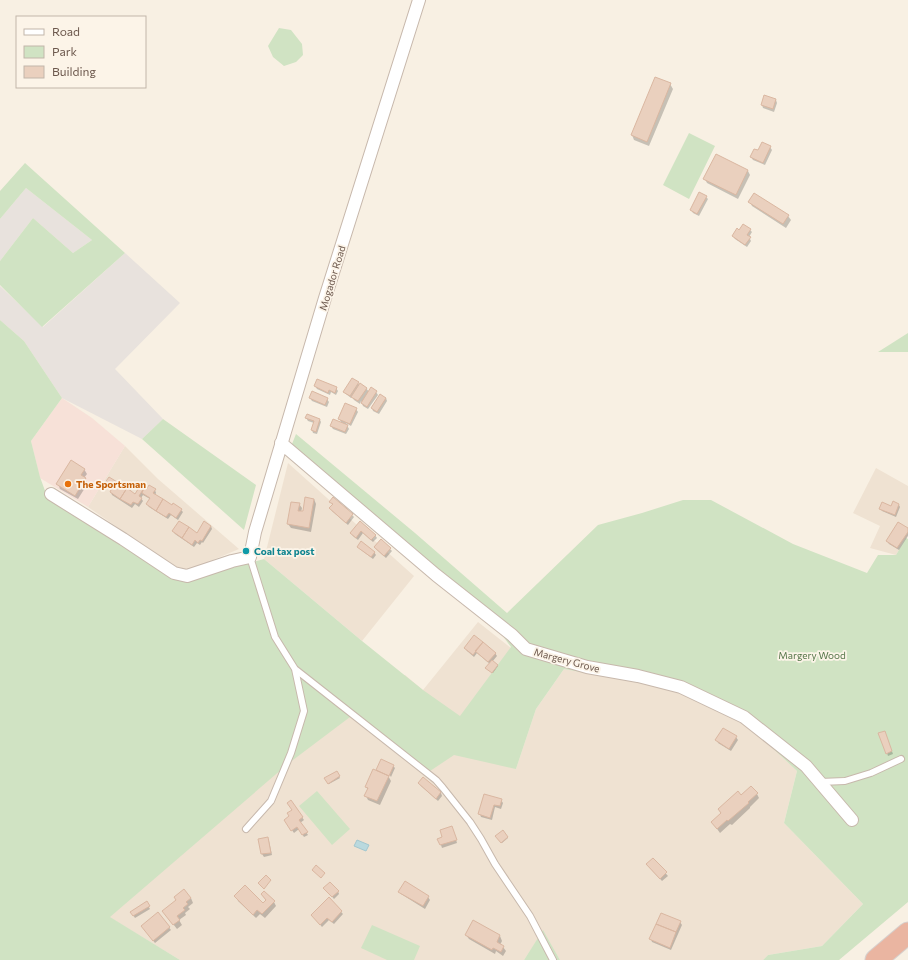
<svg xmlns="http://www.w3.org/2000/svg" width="908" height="960" viewBox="0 0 908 960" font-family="Commissioner,sans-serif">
	<rect width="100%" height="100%" fill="#f8f0e3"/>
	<path fill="#efe2d2" d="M125 446 158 479 239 549 189 570 175 567 88 507Z
		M288 463 414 576 362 641 264 559Z
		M876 468 908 486V535L896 555 870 548 880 526 853 513Z
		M478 622 511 648 516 769 536 709 564 669 673 689 749 726 797 771 784 823 863 904 822 946 768 955 763 960H560L543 931 524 960H180L109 917 302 718 405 675 423 690Z"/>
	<path fill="#f7e1d8" d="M62 398 92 418 125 446 88 507 40 478 31 441Z"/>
	<path fill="#e8e2dd" d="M26 188 92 240 73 253 33 218 0 261V219Z
		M125 253 180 303 115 369 163 419 142 439 62 398 24 341 0 320V286L43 327Z"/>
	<path fill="#d0e3c3" d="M279 28 291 30 302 44 303 55 296 62 284 66 273 57 268 46Z
		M689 133 715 146 689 199 663 185Z
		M25 163 125 253 42 327 0 285V261L33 218 73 253 92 240 26 188 0 219V191Z
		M0 320 24 341 62 398 31 441 40 477 48 499 184 581 264 559 362 641 423 690 460 716 511 647 494 624 292 444 296 434 415 533 507 613 598 525 642 513 683 500H711L793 544 867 573 878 555H896L906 538 908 539V902L839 960H763L768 955 822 946 863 904 784 823 797 771 749 726 673 689 564 669 536 709 516 769 454 755 427 773 354 714 289 763 110 917 180 960H0Z
		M908 333V352H878Z
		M163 419 256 485 244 530 142 439Z
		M317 791 350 829 332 845 299 806Z
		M372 925 420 946 414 960H387L361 948Z
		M543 930 560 960H524Z"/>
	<path fill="#bad9de" stroke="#a2c7cf" d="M357 840 369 845 366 851 354 846Z"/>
	<path fill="#0003" d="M656 78 670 84 673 89 649 146 634 140 632 135Z
		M765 96 776 100 777 103 774 112 763 108 762 105Z
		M770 147 772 150 765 165 753 160 751 157Z
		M748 171 750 175 738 199 707 183 705 179Z
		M706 197 708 199 699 216 693 213 691 210Z
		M750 202 788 216 791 220 786 228 752 206Z
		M750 230 752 232 749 237 751 241 747 247 735 239 733 236 739 231Z
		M358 383 360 386 366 388 369 392H376L378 395 368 409 363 406 361 401 360 404 354 400 352 397 351 398 346 394 344 392Z
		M315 386 336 388 338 391 336 395 331 392 330 395 317 389Z
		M310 398 327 399 329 402 327 407 312 401Z
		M386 398 387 401 379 414 373 411 372 408Z
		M356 409 358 412 351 426 346 423 349 429 346 434 333 429 331 426 342 424 339 418Z
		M308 415 320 420 321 422 317 434 313 433 312 430 314 423 308 421 306 418Z
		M84 469 87 474 84 478 88 483 78 499 60 489 58 484Z
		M106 484 135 495 140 487 146 491 155 490 156 493 155 495 172 506 181 510 183 512 178 520 171 515 168 519 149 507 147 504 150 499 143 495 141 498 143 501 139 507 135 504 132 508 112 495 111 492 112 490 107 486Z
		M314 499 316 504 311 532 291 528 288 524 299 504 302 508 301 512 303 513Z
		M331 502 352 515 354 517 348 525 332 511 331 509 333 505Z
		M899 505 900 507 896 517 882 511 880 508Z
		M205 523 211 526 212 529 203 543 202 542 200 545 197 543 194 547 175 534 173 531 197 534Z
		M360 523 375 535 377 538 373 542 363 533 358 540 353 536 351 533Z
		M908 529V536L899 550 889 544 887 541Z
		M358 547 374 552 376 555 373 559 360 549Z
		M375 547 390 549 392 551 386 558 376 549Z
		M465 648 495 653 497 656 492 662 498 666 493 673 487 669 490 664 477 653 474 657 467 651Z
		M886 735 893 754 888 756 887 753Z
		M736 737 738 740 731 751 718 743 717 740Z
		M382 760 393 766 395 768 391 777 387 771 386 772 391 781 380 805 368 800 366 796 368 790 366 787 377 771Z
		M336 772 340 778 329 784 326 778Z
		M423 778 441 793 442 796 438 801 421 786 419 783Z
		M757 794 759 798 750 807V808L732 825 730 824 720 833 715 826 721 814 719 809 741 796Z
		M501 800 503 803 501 809 495 807 492 820 481 817 480 814Z
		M291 802 304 820 300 823 308 835 304 837 299 829 294 833 285 820 290 817 293 810Z
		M453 830 457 843 442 848 439 839 443 838Z
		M502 832 508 838 502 843 497 837Z
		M267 838 269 841 272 855 264 857 262 854 260 839Z
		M653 859 668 876 662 881 649 867Z
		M325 888 338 891 339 894 334 899Z
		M400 892 428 897 430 900 425 909 401 894Z
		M262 895 274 902 276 906 265 918 260 914 256 918 238 901 236 896 263 905 267 901Z
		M191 898 193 903 188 907 190 909 185 913 186 915 179 920 182 925 177 929 166 915Z
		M329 899 343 914 334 924 329 920 322 927 312 915Z
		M146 902 150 909 135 918 131 912Z
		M158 914 171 930 155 943 144 929Z
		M474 922 500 936 502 941 500 945 503 947 506 951 503 956 496 951 495 954 469 939 466 935Z
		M680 922 682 925 671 950 652 942 651 939Z"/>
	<path fill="#ead0be" stroke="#dab7a1" d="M655 77 671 83 647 142 631 135Z
		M764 95 776 99 773 109 761 105Z
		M762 142 771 146 763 163 750 157 754 149 758 150Z
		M716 154 748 170 736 195 703 179Z
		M699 192 707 196 697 214 690 210Z
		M754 193 789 215 783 224 748 202Z
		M743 224 751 229 747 235 751 237 745 245 732 236 737 228 739 230Z
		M352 378 359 382 350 396 343 392Z
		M317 379 337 387 335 393 329 390 328 393 314 386Z
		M360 383 367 388 358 401 351 397Z
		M371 387 377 391 367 407 361 403Z
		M312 391 328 398 325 405 309 398Z
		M380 394 386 398 377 412 371 408Z
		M345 403 357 408 350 424 338 419Z
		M307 414 320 419 316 432 311 430 314 421 305 418Z
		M333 419 348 425 345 432 330 426Z
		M71 460 85 469 81 475 86 478 75 496 56 484Z
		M109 477 127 488 120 499 110 492 112 488 104 484Z
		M149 485 156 489 153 493 163 499 156 511 146 504 150 498 142 493 144 488 146 490Z
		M140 486 144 488 139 496 142 498 138 504 133 502 131 505 120 499 127 488 135 494Z
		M305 497 314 499 309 528 287 524 291 502 300 503 298 511H303Z
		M333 497 353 514 346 523 329 508 333 504 329 502Z
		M163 499 172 505 173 503 182 509 176 518 169 513 166 517 156 511Z
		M893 501 899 504 895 515 879 509 882 502 891 506Z
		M179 521 189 527 182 538 172 531Z
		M204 521 211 526 202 541 200 540 198 543 195 540 192 545 182 538 189 527 197 533Z
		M360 521 376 535 371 540 361 531 356 538 350 533Z
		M898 522 908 528V532L897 548 886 541Z
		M381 539 391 548 384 556 374 547Z
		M361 541 375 552 371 557 357 547Z
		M474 635 483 642 473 655 464 648Z
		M483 642 496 653 488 662 475 651Z
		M492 660 498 665 492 673 485 668Z
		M723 728 737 736 729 749 715 740Z
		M885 731 892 751 886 754 878 733Z
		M381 759 394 765 389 776 376 770Z
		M373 769 389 776 377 801 364 796 368 788 365 787Z
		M337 771 340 776 328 784 324 778Z
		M423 777 441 792 436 799 418 783Z
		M751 786 758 793 748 802 749 803 728 821 727 820 717 829 711 822 721 813 718 809 738 791 741 795Z
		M484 794 502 799 500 806 494 805 490 818 478 814Z
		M291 800 303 817 299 820 308 832 302 835 297 827 291 831 284 820 289 816 287 813 292 810 287 803Z
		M452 826 457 840 440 845 437 839 442 837 440 830Z
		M503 830 508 837 501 843 495 836Z
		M268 837 271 853 261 854 258 839Z
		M653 858 667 872 660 879 646 864Z
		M316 865 325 873 321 878 312 870Z
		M266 875 271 880 264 889 258 883Z
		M405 881 429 896 423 906 398 892Z
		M330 882 339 891 332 897 323 888Z
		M245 885 263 903 266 900 261 894 264 891 275 901 262 914 257 910 253 915 234 896Z
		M184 889 191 898 186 902 188 904 183 908 185 910 177 916 180 920 173 925 162 911 176 900 174 897Z
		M329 897 342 911 332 922 327 918 320 925 311 915Z
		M147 901 150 906 133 916 130 912Z
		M158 912 170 927 153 941 141 926Z
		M661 913 681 921 676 932 656 924Z
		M473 920 500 935 497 942 504 946 501 952 493 948 492 950 465 935Z
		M656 924 676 932 670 948 649 939Z"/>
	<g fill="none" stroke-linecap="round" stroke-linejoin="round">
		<g stroke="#c7b8ac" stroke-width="8">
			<path id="service" d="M295 669 436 780 443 788 470 822 481 839 495 864 530 916 553 960
				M820 782 845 781 871 773 901 759
				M246 829 271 801 291 753 304 711 295 669 275 637 250 557"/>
		</g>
		<g stroke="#c7b8ac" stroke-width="14">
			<path id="minor" d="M281 443 436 575 512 635 526 649 587 667 638 676 681 687 744 717 806 766 852 820
				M51 494 123 539 174 573 187 576 232 561 250 557 255 532 325 298 419 0"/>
		</g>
		<g stroke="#d6d0cd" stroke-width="23">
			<path id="motorway" d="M876 960 908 933"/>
		</g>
		<use href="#service" stroke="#fff" stroke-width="6"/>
		<use href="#minor" stroke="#fff" stroke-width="12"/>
		<use href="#motorway" stroke="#eab5a1" stroke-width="21"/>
	</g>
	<circle fill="#e8710a" stroke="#fcf4e8" stroke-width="1.5" cx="68" cy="484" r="4"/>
	<circle fill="#0f9aa8" stroke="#fcf4e8" stroke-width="1.5" cx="246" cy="551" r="4"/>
	<g text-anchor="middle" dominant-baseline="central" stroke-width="3.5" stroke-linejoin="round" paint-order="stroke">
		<g font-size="10" fill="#6c584d" stroke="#fcf4e8">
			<text transform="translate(332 278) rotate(-73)">Mogador Road</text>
			<text transform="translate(567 660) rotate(15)">Margery Grove</text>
		</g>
		<g font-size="10" font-weight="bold" fill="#c56008" stroke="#fcf4e8" text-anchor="start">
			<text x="76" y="484">The Sportsman</text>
		</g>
		<g font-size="10" font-weight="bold" fill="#0d838f" stroke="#fcf4e8" text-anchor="start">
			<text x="254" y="551">Coal tax post</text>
		</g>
		<g font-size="10" fill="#56764a" stroke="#fcf4e8">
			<text x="812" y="655">Margery Wood</text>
		</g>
	</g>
	<rect x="16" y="16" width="130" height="72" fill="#fcf4e8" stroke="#c2b6aa"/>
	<rect x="24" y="29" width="20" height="6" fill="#ffffff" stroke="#c2b6aa"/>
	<text x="52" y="36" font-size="12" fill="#6c584d">Road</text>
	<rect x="24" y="46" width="20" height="12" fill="#d0e3c3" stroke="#c2b6aa"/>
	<text x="52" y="56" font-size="12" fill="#6c584d">Park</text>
	<rect x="24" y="66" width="20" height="12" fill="#ead0be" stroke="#c2b6aa"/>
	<text x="52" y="76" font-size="12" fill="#6c584d">Building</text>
</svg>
